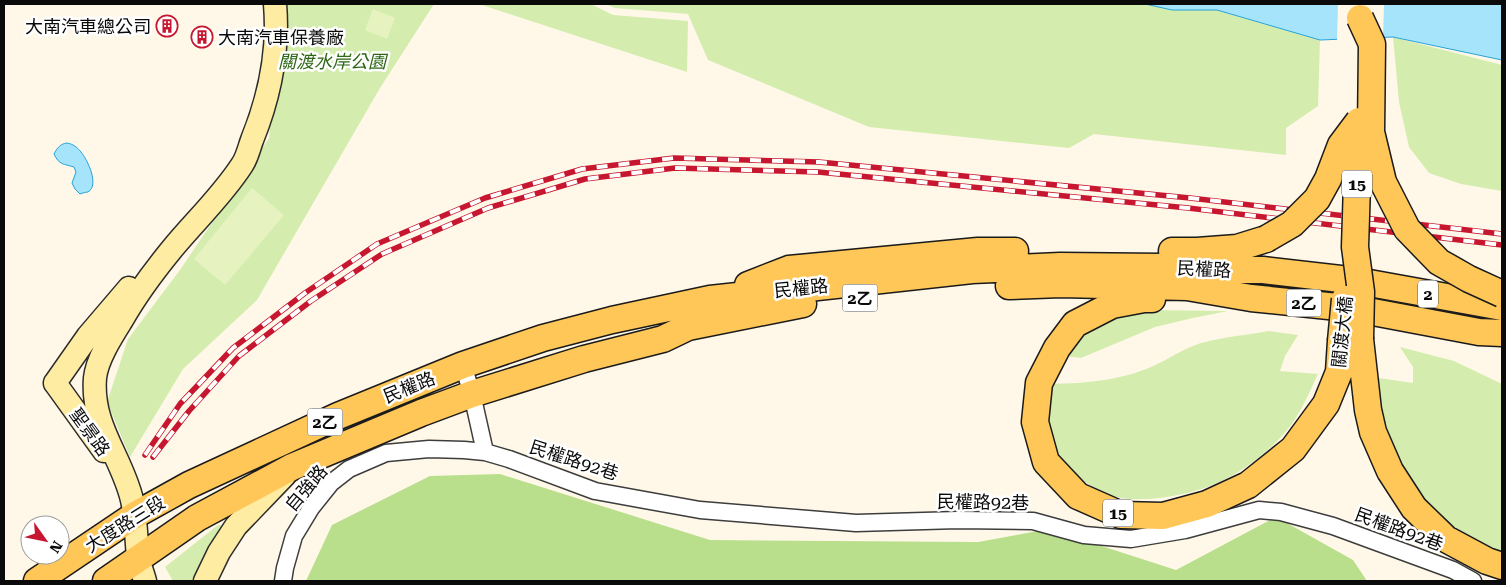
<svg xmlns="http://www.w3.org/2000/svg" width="1506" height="585" viewBox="0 0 1506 585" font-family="'Roboto Serif','Noto Sans TC',serif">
	<rect width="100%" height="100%" fill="#fff8e8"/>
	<path fill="#d4edae" d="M278 4H434L380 88 257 300 183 369 130 457 107 402 128 339 180 270 269 138 281 11Z
		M479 4H591L613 15 688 21 687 72Z
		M605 4H1145L1172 10H1217L1320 40 1318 106 1286 128V155L1094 134 1069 148 869 127 708 60 688 14 615 8Z
		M1393 37 1502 65V191L1461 184 1429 173 1409 147 1399 102Z
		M1147 310 1228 311 1193 318 1155 327 1081 358 1065 356C1090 321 1107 319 1147 310Z
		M1269 331 1298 335 1285 356 1280 371 1318 374C1310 391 1302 410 1291 425 1280 440 1265 453 1250 464 1220 486 1186 496 1150 499 1139 499 1127 500 1116 497 1098 492 1080 480 1068 467 1060 457 1052 446 1050 434 1047 417 1049 400 1051 384 1086 383 1120 381 1153 366 1169 359 1184 348 1201 343 1223 337 1247 335 1269 331Z
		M1400 347 1454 361 1502 384V561L1447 529 1411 483 1398 458 1388 432 1381 407 1379 378 1413 383V367Z
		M218 525H221L223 527 197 573 193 581H173L165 567Z"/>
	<path fill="#b9df8c" d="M500 474 710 540 978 542 1049 529 1176 570 1276 517 1353 560 1367 581H306L332 525 430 476Z"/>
	<path fill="#e6f3c1" d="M373 9 395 18 387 39 365 30Z
		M252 188 284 215 225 285 194 259Z"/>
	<path fill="#a6e4fc" stroke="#26a4da" d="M1145 4H1502V60L1393 37 1320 40 1217 10H1172Z
		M67 143C73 144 77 147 81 152 87 159 100 185 88 192 87 192 82 193 80 194L75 189 72 183 76 172 74 167C64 164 59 165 54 154 57 148 60 144 67 143Z"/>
	<path fill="#fff8e8" d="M1338 4H1384L1383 40 1337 42Z"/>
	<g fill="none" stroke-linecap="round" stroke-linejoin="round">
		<g stroke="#3d3d3d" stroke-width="19">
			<path id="street" d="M463 365 472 394 485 452
				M283 581 285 568 294 536 311 508 331 483 349 469 386 453 429 449 464 450 485 452 509 459 595 491 700 510 856 523 958 520 1033 521 1084 535 1131 539 1185 530 1259 510 1281 512 1333 526 1453 570 1473 581"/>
		</g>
		<g stroke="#2c2c2c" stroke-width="25">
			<path id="secondary" d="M55 383 88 336 129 288
				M55 383 104 451
				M145 581C143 573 139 564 138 556 136 537 136 518 132 500 122 457 91 426 95 378 97 359 112 336 122 320 136 295 154 271 172 249 195 221 222 196 242 165 247 158 249 148 252 140 269 98 279 50 275 4
				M205 581 219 552 236 526 285 475"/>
		</g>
		<g stroke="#1b1b1b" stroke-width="29">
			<path id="primary" d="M1172 251H1197L1237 248 1266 239
				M748 285 789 269 978 251H1015
				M1009 286 1061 284 1187 287 1251 298 1357 309 1479 332 1502 333
				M1152 299H1144L1112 305 1075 324 1057 348 1039 383 1035 422 1046 462 1078 496 1121 515 1163 516 1207 504 1248 485 1293 449 1326 404 1339 372 1341 341
				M1360 339 1368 410 1373 432 1390 471 1414 508 1446 539 1487 561 1502 566
				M37 581 135 515 189 485 338 416 463 365 543 338 612 320 710 299 972 270 1060 266 1163 267 1233 270H1263L1358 281 1502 307
				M106 581 197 518 292 467 421 413 472 394 584 359 663 339 688 327 803 304"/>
		</g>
		<use href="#street" stroke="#fff" stroke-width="16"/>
		<use href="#secondary" stroke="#ffeca3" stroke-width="22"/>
		<use href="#primary" stroke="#ffc658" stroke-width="26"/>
		<g stroke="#c7162f" stroke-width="5.5">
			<path id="rail" d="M145 455 180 404 233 348 305 293 377 244 485 198 582 169 674 158 819 162 1190 198 1502 234
				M153 457 189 411 239 356 311 301 382 254 488 208 585 179 675 168 818 172 1188 208 1502 245"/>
		</g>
		<use href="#rail" stroke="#fff" stroke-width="4" stroke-dasharray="11" stroke-linecap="butt"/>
		<g stroke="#1b1b1b" stroke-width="29" stroke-linecap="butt">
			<path id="primary-bridge" d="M1360 18 1372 44 1371 132 1383 182 1407 229 1439 262 1469 279 1502 294
				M1359 121 1355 247 1361 292 1360 339
				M1266 239 1292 224 1317 199 1328 179 1341 145 1359 121
				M1341 341 1345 299"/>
		</g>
		<use href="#primary-bridge" stroke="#ffc658" stroke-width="26"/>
	</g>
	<defs>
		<g id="building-ring" transform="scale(1.125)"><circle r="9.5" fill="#fff" stroke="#c7162f" stroke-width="1.5"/><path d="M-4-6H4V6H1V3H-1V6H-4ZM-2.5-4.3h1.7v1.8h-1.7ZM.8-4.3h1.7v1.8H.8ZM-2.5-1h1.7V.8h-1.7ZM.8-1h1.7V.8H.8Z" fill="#c7162f"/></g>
	</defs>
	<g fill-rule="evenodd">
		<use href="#building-ring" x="167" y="26"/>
		<use href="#building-ring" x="202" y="37"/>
	</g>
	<g text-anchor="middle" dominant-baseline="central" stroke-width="5" stroke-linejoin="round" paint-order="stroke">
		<g fill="#fff" stroke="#545454" stroke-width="1">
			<rect x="1342" y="170.5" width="30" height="27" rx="4"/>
			<rect x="1418" y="280.5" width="20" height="27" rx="4"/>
			<rect x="842.5" y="284.5" width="35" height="27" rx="4"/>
			<rect x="1286.5" y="289.5" width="35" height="27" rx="4"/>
			<rect x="307.5" y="408.5" width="35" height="27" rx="4"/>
			<rect x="1103" y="499.5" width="30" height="27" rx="4"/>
		</g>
		<g font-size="16" font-weight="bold" fill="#0a0a0a">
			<text x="1357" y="184">15</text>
			<text x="1428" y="294">2</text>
			<text x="860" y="298">2乙</text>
			<text x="1304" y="303">2乙</text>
			<text x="325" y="422">2乙</text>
			<text x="1118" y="513">15</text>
		</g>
		<g font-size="18" fill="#0a0a0a" stroke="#fff" text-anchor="end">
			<text x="151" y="26">大南汽車總公司</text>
			<text x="218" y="37" text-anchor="start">大南汽車保養廠</text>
		</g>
		<g font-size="18" font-style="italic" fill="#2e6716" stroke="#fff">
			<text x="332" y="61">關渡水岸公園</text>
		</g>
		<g font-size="18" fill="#0a0a0a" stroke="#fff">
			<text transform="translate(1204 269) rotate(3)">民權路</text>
			<text transform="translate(801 288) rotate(-6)">民權路</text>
			<text transform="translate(1342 332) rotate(-84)">關渡大橋</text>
			<text transform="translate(409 387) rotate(-22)">民權路</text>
			<text transform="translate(90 432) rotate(54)">聖景路</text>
			<text transform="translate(574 460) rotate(18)">民權路92巷</text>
			<text transform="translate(306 488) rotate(-50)">自強路</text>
			<text transform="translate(983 502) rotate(1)">民權路92巷</text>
			<text transform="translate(125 524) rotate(-32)">大度路三段</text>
			<text transform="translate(1399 529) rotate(20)">民權路92巷</text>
		</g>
	</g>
	<rect width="1506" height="585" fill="none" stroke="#0a0a0a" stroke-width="10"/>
	<g transform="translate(45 540) rotate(123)"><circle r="24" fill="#ffffff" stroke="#9d9d9d"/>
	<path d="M0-4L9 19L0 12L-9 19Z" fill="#c7162f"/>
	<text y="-8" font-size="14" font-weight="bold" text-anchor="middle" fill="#0a0a0a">N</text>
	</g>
</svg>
